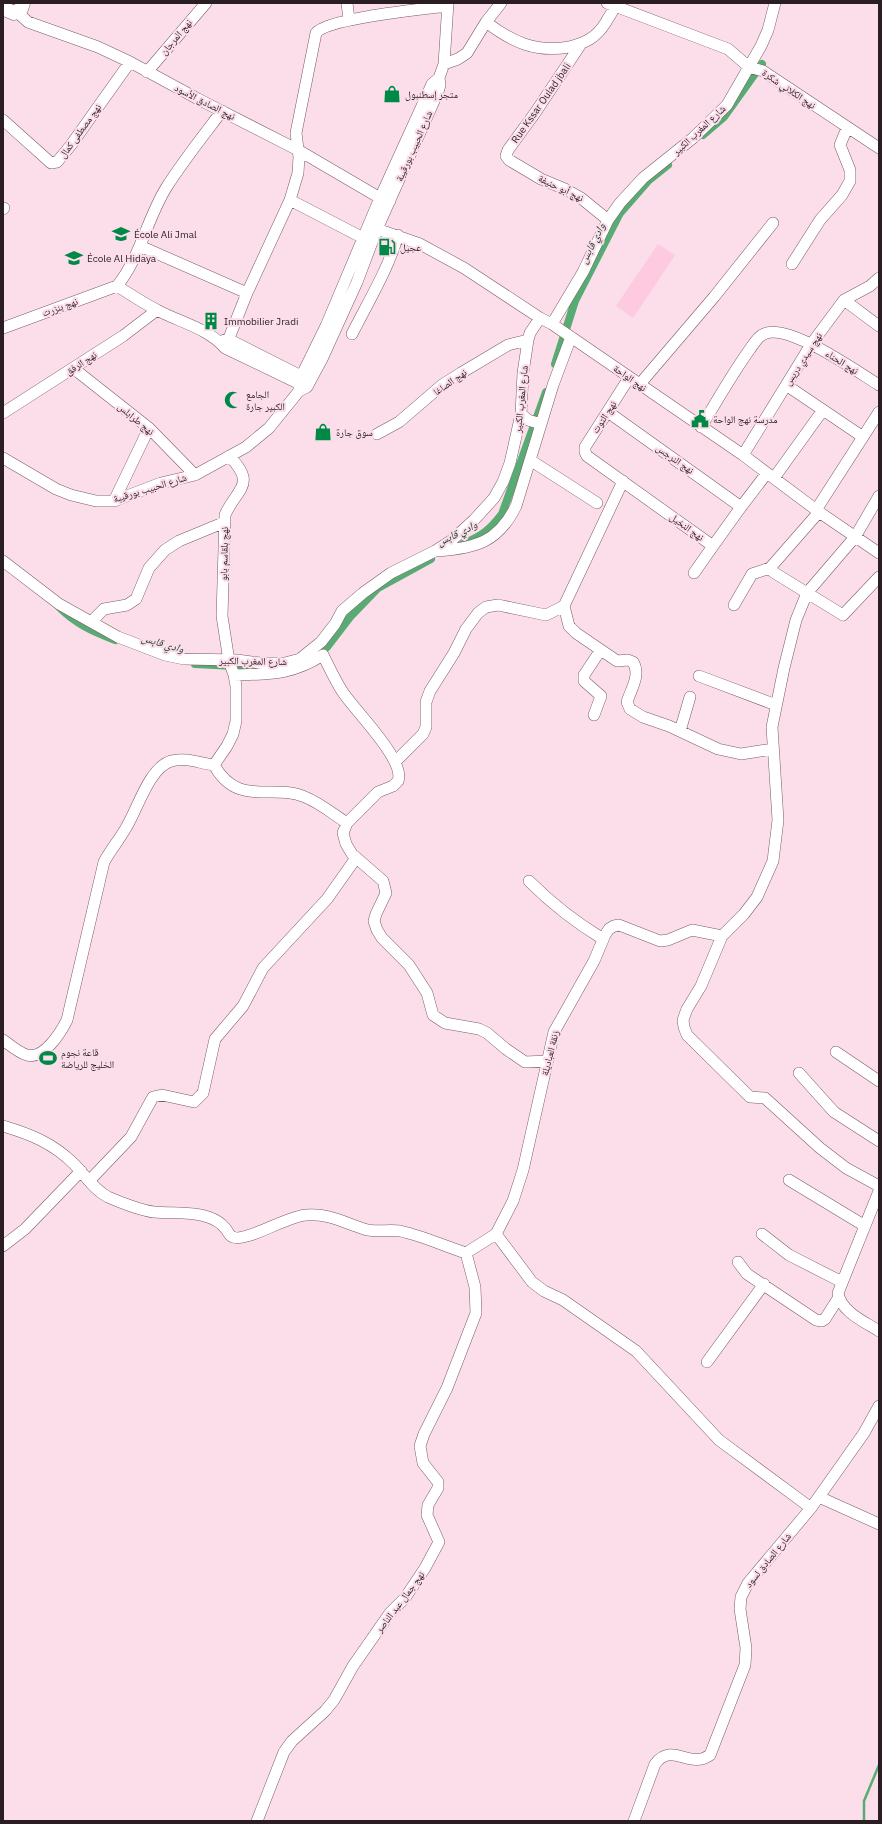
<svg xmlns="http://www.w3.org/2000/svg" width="882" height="1824" viewBox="0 0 882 1824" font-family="'IBM Plex Sans','Noto Naskh Arabic',sans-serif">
	<rect width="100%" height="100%" fill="#fcdeeb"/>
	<path fill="#fdcadf" d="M658 244 675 255 633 318 616 306Z"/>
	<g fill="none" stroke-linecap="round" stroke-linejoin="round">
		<path stroke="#58ab73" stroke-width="2.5" d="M864 1821V1801L879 1765"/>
		<path stroke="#58ab73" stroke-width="8" d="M703 135 724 117 762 64
			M555 364 575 301 620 213 648 181 668 165
			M463 544C482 536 490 530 502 514L546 392
			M59 607C76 624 92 631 115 640
			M317 656 327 647 350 617 378 588 431 559
			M195 664 255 667"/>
		<g stroke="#7a5b68" stroke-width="12">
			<path id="minor" d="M347 3 349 20
				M607 3 728 49 749 67 763 71 879 148
				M17 12 28 22 98 47 130 62 198 99 298 150 380 198 390 201
				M486 22C512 42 536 53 569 47 586 43 597 37 606 22 609 16 615 10 615 3
				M581 44 535 113 508 150 506 156 509 160 541 179 565 189 581 198 608 220
				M444 64 458 59 467 53 486 22 501 3
				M147 72 206 3
				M3 120 51 163 57 162 71 145 130 62
				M290 200 369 241
				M3 209 4 208
				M368 226 420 244 464 268 540 318 552 324 743 455 819 512 879 553
				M140 246 247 293
				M792 264 820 220 842 195 850 181V170L840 145 847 128
				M117 286C130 294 143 303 157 310 179 322 208 328 225 348L304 386
				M844 300 879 326
				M552 324 583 272 608 220 620 203 643 178 693 138 727 105 761 46 768 30 775 3
				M3 328 117 286C140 258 147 219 166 188 183 161 203 136 222 111
				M352 334C368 302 388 270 398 235
				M222 341 228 339 307 379
				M225 348 247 293 290 200 298 173 299 157 296 133 316 33C328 18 425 9 448 6
				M73 368 149 428 195 475
				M629 378 585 447V452L587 456 713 546 741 507 767 473
				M639 385 714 297 773 223
				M786 385 863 437
				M299 391V384L301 377 326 326 380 198 432 84 439 78
				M608 412 741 507
				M3 413 123 336 157 310
				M521 414 528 420 541 424
				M701 427C717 401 732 374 750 349 753 345 757 338 762 335 784 319 859 373 879 385
				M377 434 399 422 442 385 461 373 508 345 528 340
				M743 455 812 343 844 300 870 286 879 278
				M3 458 56 489 71 495 96 501H114L161 483 195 475 246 447 269 428 299 391 307 387 322 359 357 282 377 229 438 92 440 85 439 78 444 64 448 3
				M530 460 597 503
				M774 478 823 410
				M879 496 855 537 807 593 796 620 784 668 772 727 778 820 773 861 757 897 744 914 722 936 701 986 687 1009 683 1020 684 1027 687 1035 750 1097 765 1098 820 1148 846 1168 879 1186
				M114 501 149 428
				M816 510 879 412
				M819 512 770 568 773 572 843 615 879 577
				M437 551C475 548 498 543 516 506L553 385 571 337
				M3 561 59 604 118 637 165 655 184 659 237 660 260 663H285L300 659 321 642 335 624 342 611 363 593 391 573 435 551 452 540 474 520 494 498 503 482 510 463 521 414 523 373 528 340 530 333 540 318
				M694 573 713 546
				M734 605 752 574 770 568
				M564 606 569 626 576 633 617 661 628 660 633 662C641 675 631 689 627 702L630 709 643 717 669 726 718 749 741 754 773 749
				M92 621 104 609 127 605 136 599 149 568 165 550 179 541 225 522
				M234 675C270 674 292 675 323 655 329 667 335 680 342 691 354 710 406 760 398 781L393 786 378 792 347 823 343 833 346 844 352 854 383 881 386 893 376 914 374 921 377 930 382 938 409 965 427 993 433 1015 445 1023 479 1029 487 1033 506 1049 525 1062 547 1061
				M699 676 776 705
				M594 715 601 696 584 681V675L600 651
				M680 731 690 697
				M395 762 423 734 426 727V702L430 691 454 653 466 629 478 613 486 607 498 605 546 615 564 606 623 481
				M214 765C238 808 273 783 305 797 320 803 333 814 347 823
				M529 881C552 904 575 922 603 939
				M3 1040C10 1045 19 1053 27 1055 44 1060 61 1032 67 1020L104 862C111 849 120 839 127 826 138 808 149 768 171 761 186 757 199 763 214 765L227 746 233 734 236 721V686L234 675 229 661 222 616 225 515C236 489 258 485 229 456
				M836 1052 879 1081
				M799 1073 834 1112 879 1141
				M3 1126C30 1134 53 1143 74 1164 85 1175 94 1190 108 1197 119 1202 143 1211 154 1212 172 1214 190 1211 208 1217 214 1219 221 1223 225 1228 228 1231 229 1236 233 1237 245 1243 287 1216 306 1215 328 1213 345 1223 364 1229 376 1233 388 1229 400 1231 423 1236 444 1246 466 1253L496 1234 532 1282 544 1291 563 1300 636 1351 719 1440 811 1508
				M789 1180 865 1226
				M89 1181 131 1137 153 1097 162 1095 194 1102 203 1093 215 1039 243 1006 263 968 327 899 356 858
				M879 1191 838 1293C841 1312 865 1322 879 1331
				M496 1234 513 1201 523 1170 554 1032 594 961 605 935 609 929 614 926 619 925 660 941 668 940 692 930 722 936
				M762 1234 789 1255 842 1282
				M3 1246 25 1229 81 1171
				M738 1262 747 1274 816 1320 822 1321 825 1319 839 1297
				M707 1362 764 1284
				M819 1497 879 1524
				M257 1821 284 1752 292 1741 325 1711 334 1700 353 1666 390 1613 405 1598 425 1568 439 1542 427 1515 428 1505 438 1488V1482L423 1463 420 1446 424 1434 447 1388 476 1313 475 1287 466 1253
				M634 1821 655 1764C672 1741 689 1770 710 1755L745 1665 746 1648 740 1609 741 1597 748 1583 811 1508 864 1433 879 1406"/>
		</g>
		<g stroke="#7a5b68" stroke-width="15">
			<path id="major" d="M3 3 7 10 14 13 21 9 23 3"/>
		</g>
		<use href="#minor" stroke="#fff" stroke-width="11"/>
		<use href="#major" stroke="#fff" stroke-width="14"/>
	</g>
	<defs>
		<g id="shop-bare" transform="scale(1.38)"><path d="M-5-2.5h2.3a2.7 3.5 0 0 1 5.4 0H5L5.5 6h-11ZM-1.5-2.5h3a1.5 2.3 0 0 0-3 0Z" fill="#008946" stroke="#fcdeeb" stroke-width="2.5" paint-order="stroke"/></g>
		<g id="school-bare" transform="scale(1.38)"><path d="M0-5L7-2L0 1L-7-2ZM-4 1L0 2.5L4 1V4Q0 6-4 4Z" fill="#008946" stroke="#fcdeeb" stroke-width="2.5" paint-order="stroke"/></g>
		<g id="fuel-bare" transform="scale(1.38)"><path d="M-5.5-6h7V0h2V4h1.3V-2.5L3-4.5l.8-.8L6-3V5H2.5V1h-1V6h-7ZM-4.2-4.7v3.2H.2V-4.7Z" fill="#008946" stroke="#fcdeeb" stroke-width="2.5" paint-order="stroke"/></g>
		<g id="building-bare" transform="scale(1.38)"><path d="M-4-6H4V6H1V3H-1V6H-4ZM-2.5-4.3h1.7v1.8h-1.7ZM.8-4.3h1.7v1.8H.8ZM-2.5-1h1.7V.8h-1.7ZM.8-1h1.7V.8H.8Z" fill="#008946" stroke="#fcdeeb" stroke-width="2.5" paint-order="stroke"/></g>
		<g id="mosque-bare" transform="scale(1.38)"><path d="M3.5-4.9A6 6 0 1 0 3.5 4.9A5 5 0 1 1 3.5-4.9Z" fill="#008946" stroke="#fcdeeb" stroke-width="2.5" paint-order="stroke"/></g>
		<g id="civic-bare" transform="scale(1.38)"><path d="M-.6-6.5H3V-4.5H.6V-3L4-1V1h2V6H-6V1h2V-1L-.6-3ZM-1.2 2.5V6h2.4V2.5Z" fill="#008946" stroke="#fcdeeb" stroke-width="2.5" paint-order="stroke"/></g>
		<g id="stadium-bare" transform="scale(1.38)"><path d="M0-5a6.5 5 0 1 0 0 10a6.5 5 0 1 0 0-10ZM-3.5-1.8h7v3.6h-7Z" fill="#008946" stroke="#fcdeeb" stroke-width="2.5" paint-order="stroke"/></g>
	</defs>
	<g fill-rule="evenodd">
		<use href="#shop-bare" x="392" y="94"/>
		<use href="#school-bare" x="121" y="234"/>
		<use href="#fuel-bare" x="387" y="247"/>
		<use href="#school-bare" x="74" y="258"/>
		<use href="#building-bare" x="211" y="321"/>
		<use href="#mosque-bare" x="233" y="400"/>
		<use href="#civic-bare" x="700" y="419"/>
		<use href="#shop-bare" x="323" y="432"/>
		<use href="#stadium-bare" x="48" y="1058"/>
	</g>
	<g text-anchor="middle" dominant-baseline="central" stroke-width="4" stroke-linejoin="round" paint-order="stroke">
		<g font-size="10" fill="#2a1d23" stroke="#fcdeeb">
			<text transform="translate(176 37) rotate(-50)">نهج المرجان</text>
			<text transform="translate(789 89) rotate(34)">نهج الكلاني شكرة</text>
			<text transform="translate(205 102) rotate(27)">نهج الصادق الأسود</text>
			<text transform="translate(541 103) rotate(-55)">Rue Kssar Oulad jbali</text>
			<text transform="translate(699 130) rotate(-43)">شارع المغرب الكبير</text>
			<text transform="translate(80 131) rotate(-54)">نهج مصطفى كمال</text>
			<text transform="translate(414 146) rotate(-66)">شارع الحبيب بورقيبة</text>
			<text transform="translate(561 188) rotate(26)">نهج أبو حنيفة</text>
			<text transform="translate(60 307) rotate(-20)">نهج بنزرت</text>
			<text transform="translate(803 359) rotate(-57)">نهج سيدي دريس</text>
			<text transform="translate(842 362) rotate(32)">نهج الحناء</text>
			<text transform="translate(81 363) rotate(-33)">نهج الرفق</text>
			<text transform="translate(630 378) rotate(35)">نهج الواحة</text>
			<text transform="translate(450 382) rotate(-35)">نهج الصاغا</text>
			<text transform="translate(521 399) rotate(-84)">شارع المغرب الكبير</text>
			<text transform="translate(604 417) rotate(-57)">نهج التوت</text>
			<text transform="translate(136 419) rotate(40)">نهج طرابلس</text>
			<text transform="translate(675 459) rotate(35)">نهج النرجس</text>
			<text transform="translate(150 488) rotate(-17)">شارع الحبيب بورقيبة</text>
			<text transform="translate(687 527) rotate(36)">نهج النخيل</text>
			<text transform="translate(224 554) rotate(-89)">نهج بلقاسم بابو</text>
			<text transform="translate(253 661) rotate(1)">شارع المغرب الكبير</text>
			<text transform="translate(550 1053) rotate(-76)">زنقة العباديلة</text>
			<text transform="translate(768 1560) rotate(-51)">شارع الصادق لسود</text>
			<text transform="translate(400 1602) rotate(-53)">نهج جمال عبد الناصر</text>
		</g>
		<g font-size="10" fill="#2a1d23" stroke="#fcdeeb" text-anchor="start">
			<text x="405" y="94">متجر إسطنبول</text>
			<text x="134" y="234">École Ali Jmal</text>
			<text x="400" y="247">عجيل</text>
			<text x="87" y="258">École Al Hidaya</text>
			<text x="224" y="321">Immobilier Jradi</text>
			<text x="246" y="394">الجامع<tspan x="246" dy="12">الكبير جارة</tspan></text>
			<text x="713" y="419">مدرسة نهج الواحة</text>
			<text x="336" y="432">سوق جارة</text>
			<text x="61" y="1052">قاعة نجوم<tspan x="61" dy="12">الخليج للرياضة</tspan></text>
		</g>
		<g font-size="11" font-style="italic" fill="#173a23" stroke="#fcdeeb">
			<text transform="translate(592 243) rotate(-63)">وادي قابس</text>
			<text transform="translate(457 533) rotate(-26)">وادي قابس</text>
			<text transform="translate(163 643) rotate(16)">وادي قابس</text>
		</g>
	</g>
	<rect width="882" height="1824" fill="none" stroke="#2a1d23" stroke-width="8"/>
</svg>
